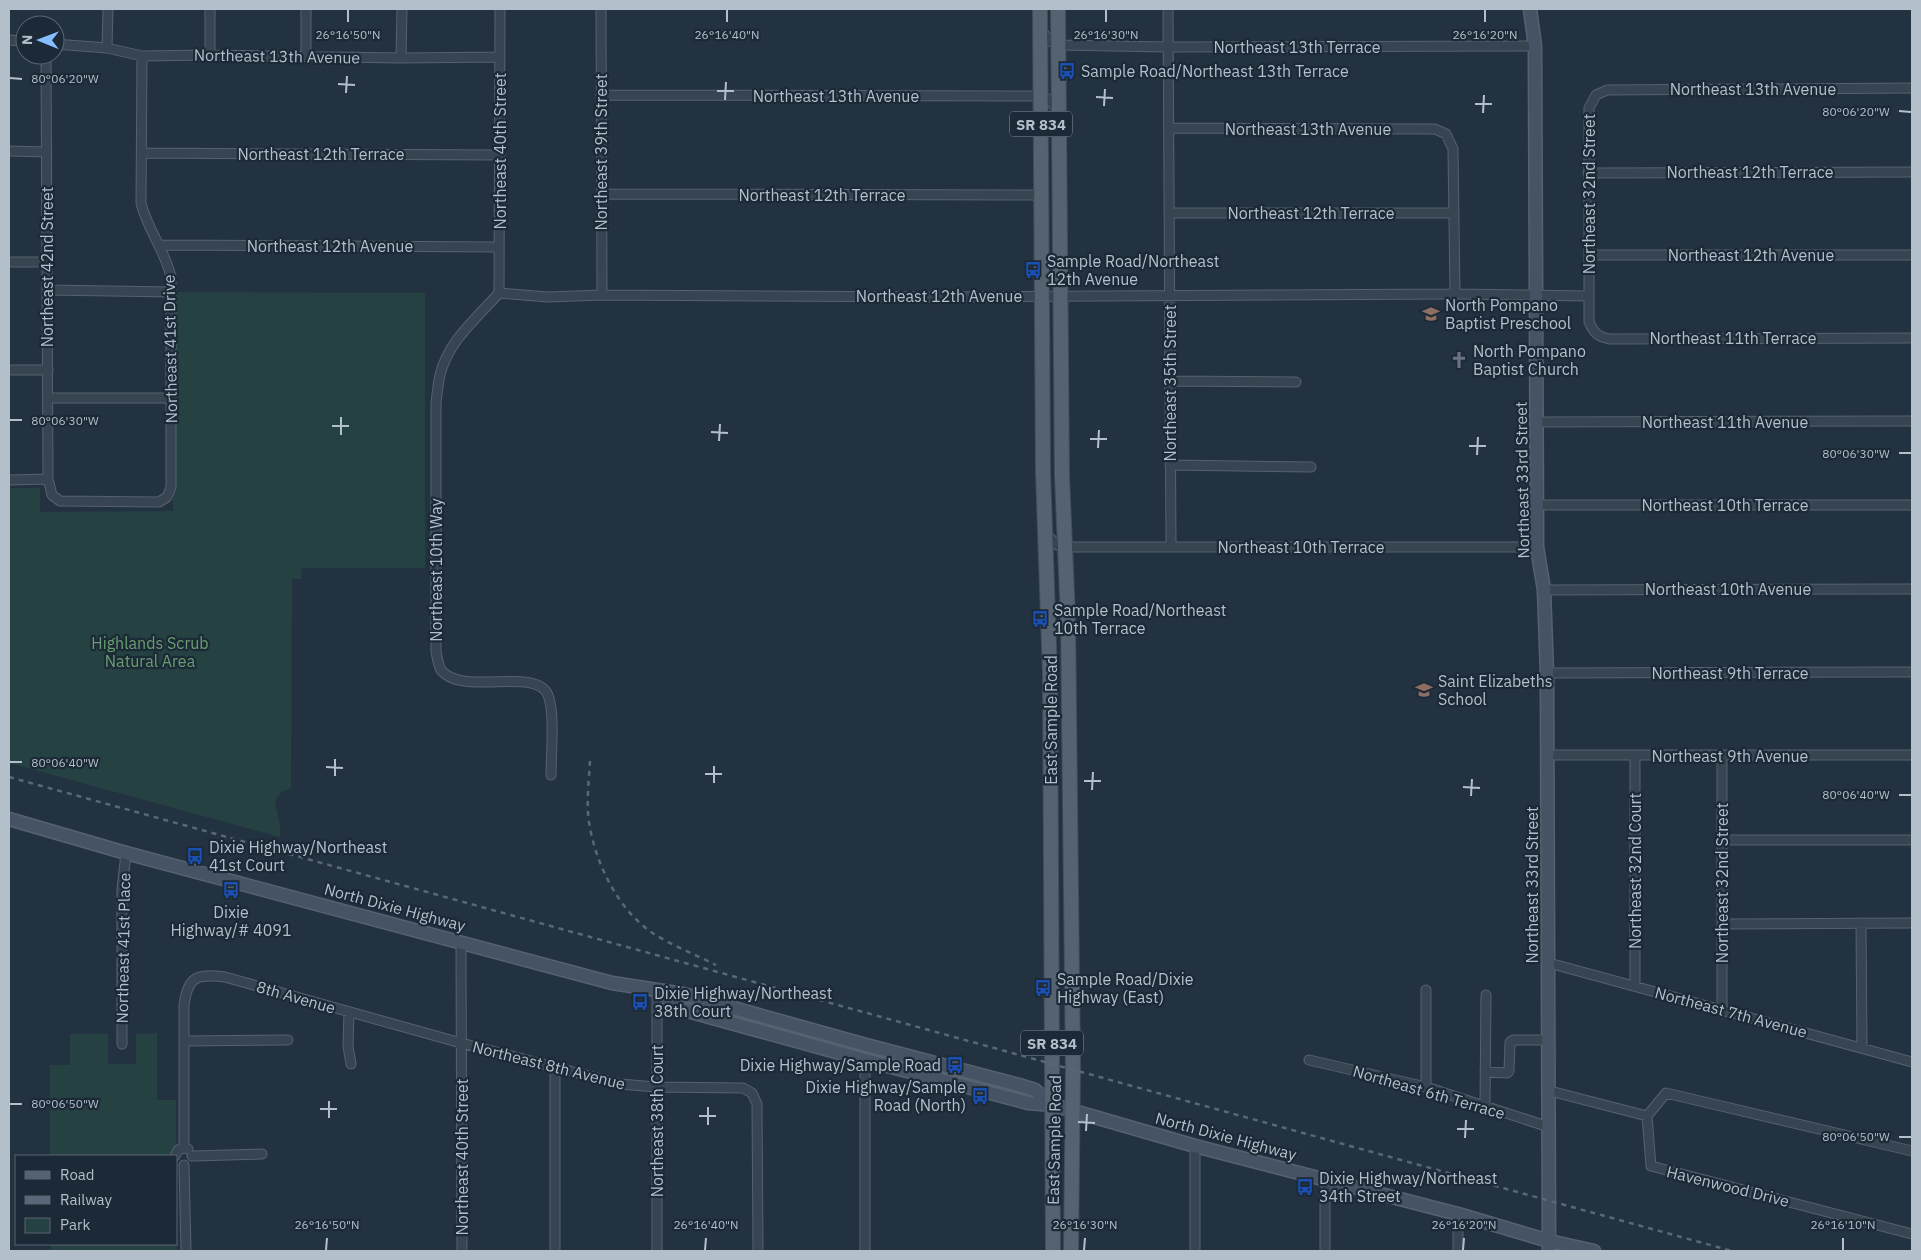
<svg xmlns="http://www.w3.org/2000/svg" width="1921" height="1260" viewBox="0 0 1921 1260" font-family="'IBM Plex Sans',sans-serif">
	<rect width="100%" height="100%" fill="#233241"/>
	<path fill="#254142" d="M172 292 425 293V568H302L301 579H292L291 788 281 792 275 802C277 816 282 824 280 837L9 763V488H40V512L173 511Z
		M157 1033V1100H176L177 1251H51V1244H176V1156H50V1065H70V1034H108V1064H136V1034Z"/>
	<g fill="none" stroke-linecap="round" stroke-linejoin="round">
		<g stroke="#55626f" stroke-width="11">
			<path id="street" d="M210 9V55
				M306 9V57
				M601 9 602 295
				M1168 9 1171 547
				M1041 29 1049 41 1059 45 1168 47 1535 46
				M9 40 25 41
				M55 44 107 48 142 56 210 55 401 58 500 57
				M107 48 108 9
				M46 55 48 479
				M401 58 402 9
				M1912 88 1607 90 1596 95 1589 108V322C1594 333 1598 337 1610 339L1912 338
				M601 95 1041 96C1050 98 1054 105 1059 112
				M1169 128 1435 129 1446 134 1453 149 1455 294
				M9 151 47 152
				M142 153 500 155
				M1588 173 1912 172
				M602 194 1041 195
				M1169 213H1454
				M160 245 499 247
				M1589 255H1912
				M9 262H47
				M48 290 171 292
				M499 293 548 297 602 295 940 297 1455 294 1589 296
				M499 293C477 318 448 341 440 375 438 384 437 394 436 403V651C437 657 438 665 441 670 462 697 536 666 548 695 555 712 551 755 551 775
				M499 293 500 9
				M9 370H48
				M1170 381 1296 382
				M48 398H171
				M1537 422 1912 421
				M1170 465 1311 467
				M9 480 48 479 52 495 60 501 159 502 167 497 171 487V277C165 250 147 229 141 203L142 56
				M1537 505H1912
				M1045 533 1057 545 1064 547H1537
				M1544 590 1912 589
				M1547 673 1912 672
				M1547 755H1912
				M1635 756V985
				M1722 840H1912
				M1861 923 1862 1048
				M1722 924 1912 923
				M461 942 462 1251
				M1549 963 1912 1062
				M1722 1010V756
				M349 1012 348 1046 351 1064
				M184 1041 288 1040
				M122 1044V889L126 853
				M1309 1060 1426 1087 1549 1127
				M1485 1072 1507 1073 1509 1071 1510 1042 1513 1040H1549
				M1426 1087V990
				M1550 1091 1647 1116
				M1485 1106 1486 995
				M1195 1146V1251
				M184 1148V1005C188 975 198 974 225 977L461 1043 620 1084 656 1087 743 1088 752 1093 757 1104 758 1251
				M1912 1151 1666 1093 1647 1116 1651 1166 1912 1234
				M175 1156 178 1150 184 1148 188 1149
				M192 1156 262 1154
				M184 1165 186 1251
				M555 1251V1068
				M657 1251V991
				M865 1251V1060
				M1325 1251V1198L1327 1180
				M1458 1251V1214"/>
		</g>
		<g stroke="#55626f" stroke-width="15">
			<path id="secondary" d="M1530 9 1535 46 1537 547 1544 590 1547 673 1549 1251
				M9 819 126 853 612 983 683 994 866 1045 1019 1085 1035 1090 1053 1105
				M659 993 684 1010 865 1060 1028 1103 1053 1105 1195 1146 1458 1214 1549 1241 1594 1251"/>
		</g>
		<g stroke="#414d5a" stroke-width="16">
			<path id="primary" d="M1040 9 1043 472 1050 675 1053 1251
				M1058 9 1062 476 1068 618 1073 1070 1071 1251"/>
		</g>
		<use href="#street" stroke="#374451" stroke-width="9"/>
		<use href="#secondary" stroke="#455364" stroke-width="12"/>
		<use href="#primary" stroke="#556371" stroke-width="14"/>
		<path stroke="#596878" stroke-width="2.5" stroke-dasharray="5 5" stroke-linecap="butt" d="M590 761C589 781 586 802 589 822 595 862 617 908 651 932 669 944 696 955 716 965
			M9 777 1732 1251"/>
	</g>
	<path fill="none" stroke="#b4bfcc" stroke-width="2" d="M348 22V10M727 22V10M1106 22V10M1485 22V10M10 78 22 79M338 84 355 85M717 91H734M346 93 347 76M1096 97 1113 98M725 100 726 82M1475 104H1492M1104 106 1105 89M1899 111 1911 112M1483 113 1484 95M10 420H22M332 426H349M711 432 728 433M341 435V417M1090 439H1107M719 441 720 424M1469 446H1486M1098 448 1099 430M1899 453H1911M1477 455 1478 437M10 762H22M326 767 343 768M705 774H722M335 776V759M1084 781H1101M714 783V766M1463 787 1480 788M1092 790 1093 772M1899 795H1911M1471 796 1472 779M10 1104H22M320 1109H337M699 1116H716M329 1118V1101M1078 1122 1095 1123M708 1125V1107M1457 1129H1474M1086 1131 1087 1114M1899 1137H1911M1465 1138 1466 1120M326 1250 327 1238M705 1250 706 1238M1084 1250 1085 1238M1463 1250 1464 1238M1843 1250V1238"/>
	<defs>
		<g id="bus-bare" transform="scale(1.35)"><path d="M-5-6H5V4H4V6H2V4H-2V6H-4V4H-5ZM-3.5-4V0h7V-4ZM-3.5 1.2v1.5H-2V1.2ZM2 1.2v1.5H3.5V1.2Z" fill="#1a4fb4" stroke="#1c2936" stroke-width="2.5" paint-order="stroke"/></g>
		<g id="school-bare" transform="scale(1.35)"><path d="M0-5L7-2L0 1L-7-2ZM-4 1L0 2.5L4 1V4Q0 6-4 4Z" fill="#8d6e63" stroke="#1c2936" stroke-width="2.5" paint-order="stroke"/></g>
		<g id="church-bare" transform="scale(1.35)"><path d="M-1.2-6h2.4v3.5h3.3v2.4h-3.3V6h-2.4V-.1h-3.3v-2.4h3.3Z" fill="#6b7280" stroke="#1c2936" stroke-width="2.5" paint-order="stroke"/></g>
	</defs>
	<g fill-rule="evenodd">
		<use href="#bus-bare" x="1067" y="71"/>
		<use href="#bus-bare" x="1033" y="270"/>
		<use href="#school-bare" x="1431" y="314"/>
		<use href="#church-bare" x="1459" y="360"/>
		<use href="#bus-bare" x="1040" y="619"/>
		<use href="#school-bare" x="1424" y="690"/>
		<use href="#bus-bare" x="195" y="856"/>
		<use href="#bus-bare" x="231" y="890"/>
		<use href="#bus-bare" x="1043" y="988"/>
		<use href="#bus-bare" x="640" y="1002"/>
		<use href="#bus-bare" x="955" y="1065"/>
		<use href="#bus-bare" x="980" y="1096"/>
		<use href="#bus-bare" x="1305" y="1187"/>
	</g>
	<g text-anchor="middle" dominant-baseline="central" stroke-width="4.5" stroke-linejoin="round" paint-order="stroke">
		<g fill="#1c2936" stroke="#86929f" stroke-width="1">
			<rect x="1010" y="111.5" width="62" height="25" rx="4"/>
			<rect x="1021" y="1030.5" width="62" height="25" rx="4"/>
		</g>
		<g font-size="15" font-weight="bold" fill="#b4bfcc">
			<text x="1041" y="124">SR 834</text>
			<text x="1052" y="1043">SR 834</text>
		</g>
		<g font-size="16" fill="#b4bfcc" stroke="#1c2936">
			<text x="1297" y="47">Northeast 13th Terrace</text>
			<text transform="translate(277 56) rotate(1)">Northeast 13th Avenue</text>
			<text x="1753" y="89">Northeast 13th Avenue</text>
			<text x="836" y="96">Northeast 13th Avenue</text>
			<text x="1308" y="129">Northeast 13th Avenue</text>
			<text transform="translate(500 151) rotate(-90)">Northeast 40th Street</text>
			<text transform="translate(601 152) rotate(-90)">Northeast 39th Street</text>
			<text x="321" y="154">Northeast 12th Terrace</text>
			<text x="1750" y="172">Northeast 12th Terrace</text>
			<text transform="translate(1589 194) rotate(-90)">Northeast 32nd Street</text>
			<text x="822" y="195">Northeast 12th Terrace</text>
			<text x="1311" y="213">Northeast 12th Terrace</text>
			<text x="330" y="246">Northeast 12th Avenue</text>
			<text x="1751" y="255">Northeast 12th Avenue</text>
			<text transform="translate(47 267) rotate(-90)">Northeast 42nd Street</text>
			<text x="939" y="296">Northeast 12th Avenue</text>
			<text x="1733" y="338">Northeast 11th Terrace</text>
			<text transform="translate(170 349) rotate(-91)">Northeast 41st Drive</text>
			<text transform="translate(1170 383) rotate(-90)">Northeast 35th Street</text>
			<text x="1725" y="422">Northeast 11th Avenue</text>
			<text transform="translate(1522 480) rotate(-91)">Northeast 33rd Street</text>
			<text x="1725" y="505">Northeast 10th Terrace</text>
			<text x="1301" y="547">Northeast 10th Terrace</text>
			<text transform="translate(436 570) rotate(-90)">Northeast 10th Way</text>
			<text x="1728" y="589">Northeast 10th Avenue</text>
			<text x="1730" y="673">Northeast 9th Terrace</text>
			<text transform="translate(1051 720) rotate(-90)">East Sample Road</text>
			<text x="1730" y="756">Northeast 9th Avenue</text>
			<text transform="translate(1635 871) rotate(-90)">Northeast 32nd Court</text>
			<text transform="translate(1722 883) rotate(-90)">Northeast 32nd Street</text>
			<text transform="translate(1532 885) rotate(-90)">Northeast 33rd Street</text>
			<text transform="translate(395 907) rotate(15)">North Dixie Highway</text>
			<text transform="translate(123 948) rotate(-89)">Northeast 41st Place</text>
			<text transform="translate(296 997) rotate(16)">8th Avenue</text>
			<text transform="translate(1731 1012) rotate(15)">Northeast 7th Avenue</text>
			<text transform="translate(549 1065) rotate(14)">Northeast 8th Avenue</text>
			<text transform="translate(1429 1092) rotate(16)">Northeast 6th Terrace</text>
			<text transform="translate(657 1121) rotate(-90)">Northeast 38th Court</text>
			<text transform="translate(1226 1136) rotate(15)">North Dixie Highway</text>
			<text transform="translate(1054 1140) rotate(-89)">East Sample Road</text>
			<text transform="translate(462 1157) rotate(-90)">Northeast 40th Street</text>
			<text transform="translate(1728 1186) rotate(14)">Havenwood Drive</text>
		</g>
		<g font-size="16" fill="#b4bfcc" stroke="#1c2936" text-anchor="start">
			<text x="1081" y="71">Sample Road/Northeast 13th Terrace</text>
			<text x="1047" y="261">Sample Road/Northeast<tspan x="1047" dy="18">12th Avenue</tspan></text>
			<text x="1445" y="305">North Pompano<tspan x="1445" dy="18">Baptist Preschool</tspan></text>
			<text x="1473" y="351">North Pompano<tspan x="1473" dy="18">Baptist Church</tspan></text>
			<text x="1054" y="610">Sample Road/Northeast<tspan x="1054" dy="18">10th Terrace</tspan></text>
			<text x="1438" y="681">Saint Elizabeths<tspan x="1438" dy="18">School</tspan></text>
			<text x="209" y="847">Dixie Highway/Northeast<tspan x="209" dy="18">41st Court</tspan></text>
			<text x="231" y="912" text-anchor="middle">Dixie<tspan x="231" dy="18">Highway/# 4091</tspan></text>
			<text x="1057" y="979">Sample Road/Dixie<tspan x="1057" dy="18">Highway (East)</tspan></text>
			<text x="654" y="993">Dixie Highway/Northeast<tspan x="654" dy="18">38th Court</tspan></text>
			<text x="941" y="1065" text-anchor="end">Dixie Highway/Sample Road</text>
			<text x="966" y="1087" text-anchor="end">Dixie Highway/Sample<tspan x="966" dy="18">Road (North)</tspan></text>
			<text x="1319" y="1178">Dixie Highway/Northeast<tspan x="1319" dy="18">34th Street</tspan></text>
		</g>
		<g font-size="16" fill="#699f71" stroke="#1c2936">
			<text x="150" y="643">Highlands Scrub<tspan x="150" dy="18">Natural Area</tspan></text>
		</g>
	</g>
	<g font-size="12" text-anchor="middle" fill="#b4bfcc" stroke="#1c2936" stroke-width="4.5" stroke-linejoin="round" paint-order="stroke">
		<text x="348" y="39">26°16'50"N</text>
		<text x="727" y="39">26°16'40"N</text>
		<text x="1106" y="39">26°16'30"N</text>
		<text x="1485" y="39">26°16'20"N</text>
		<text x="65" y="83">80°06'20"W</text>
		<text x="1856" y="116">80°06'20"W</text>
		<text x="65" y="425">80°06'30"W</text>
		<text x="1856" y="458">80°06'30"W</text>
		<text x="65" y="767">80°06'40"W</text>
		<text x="1856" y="799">80°06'40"W</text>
		<text x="65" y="1108">80°06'50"W</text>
		<text x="1856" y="1141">80°06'50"W</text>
		<text x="327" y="1229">26°16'50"N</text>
		<text x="706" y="1229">26°16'40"N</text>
		<text x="1085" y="1229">26°16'30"N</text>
		<text x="1464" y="1229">26°16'20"N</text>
		<text x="1843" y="1229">26°16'10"N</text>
	</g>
	<rect width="1921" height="1260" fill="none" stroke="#b4bfcc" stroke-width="20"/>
	<rect x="15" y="1155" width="162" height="90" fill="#1c2936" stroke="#596572"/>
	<rect x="25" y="1171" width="25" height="8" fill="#556371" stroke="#596572"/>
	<text x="60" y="1180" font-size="15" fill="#b4bfcc">Road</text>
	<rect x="25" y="1196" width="25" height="8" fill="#596878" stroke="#596572"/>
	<text x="60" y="1205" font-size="15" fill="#b4bfcc">Railway</text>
	<rect x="25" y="1218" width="25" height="15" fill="#254142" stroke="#596572"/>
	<text x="60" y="1230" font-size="15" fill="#b4bfcc">Park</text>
	<g transform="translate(40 40) rotate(271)"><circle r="24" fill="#1c2936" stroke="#596572"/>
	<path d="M0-4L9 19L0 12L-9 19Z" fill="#85bdff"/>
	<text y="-8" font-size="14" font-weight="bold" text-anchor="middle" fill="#b4bfcc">N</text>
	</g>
</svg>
